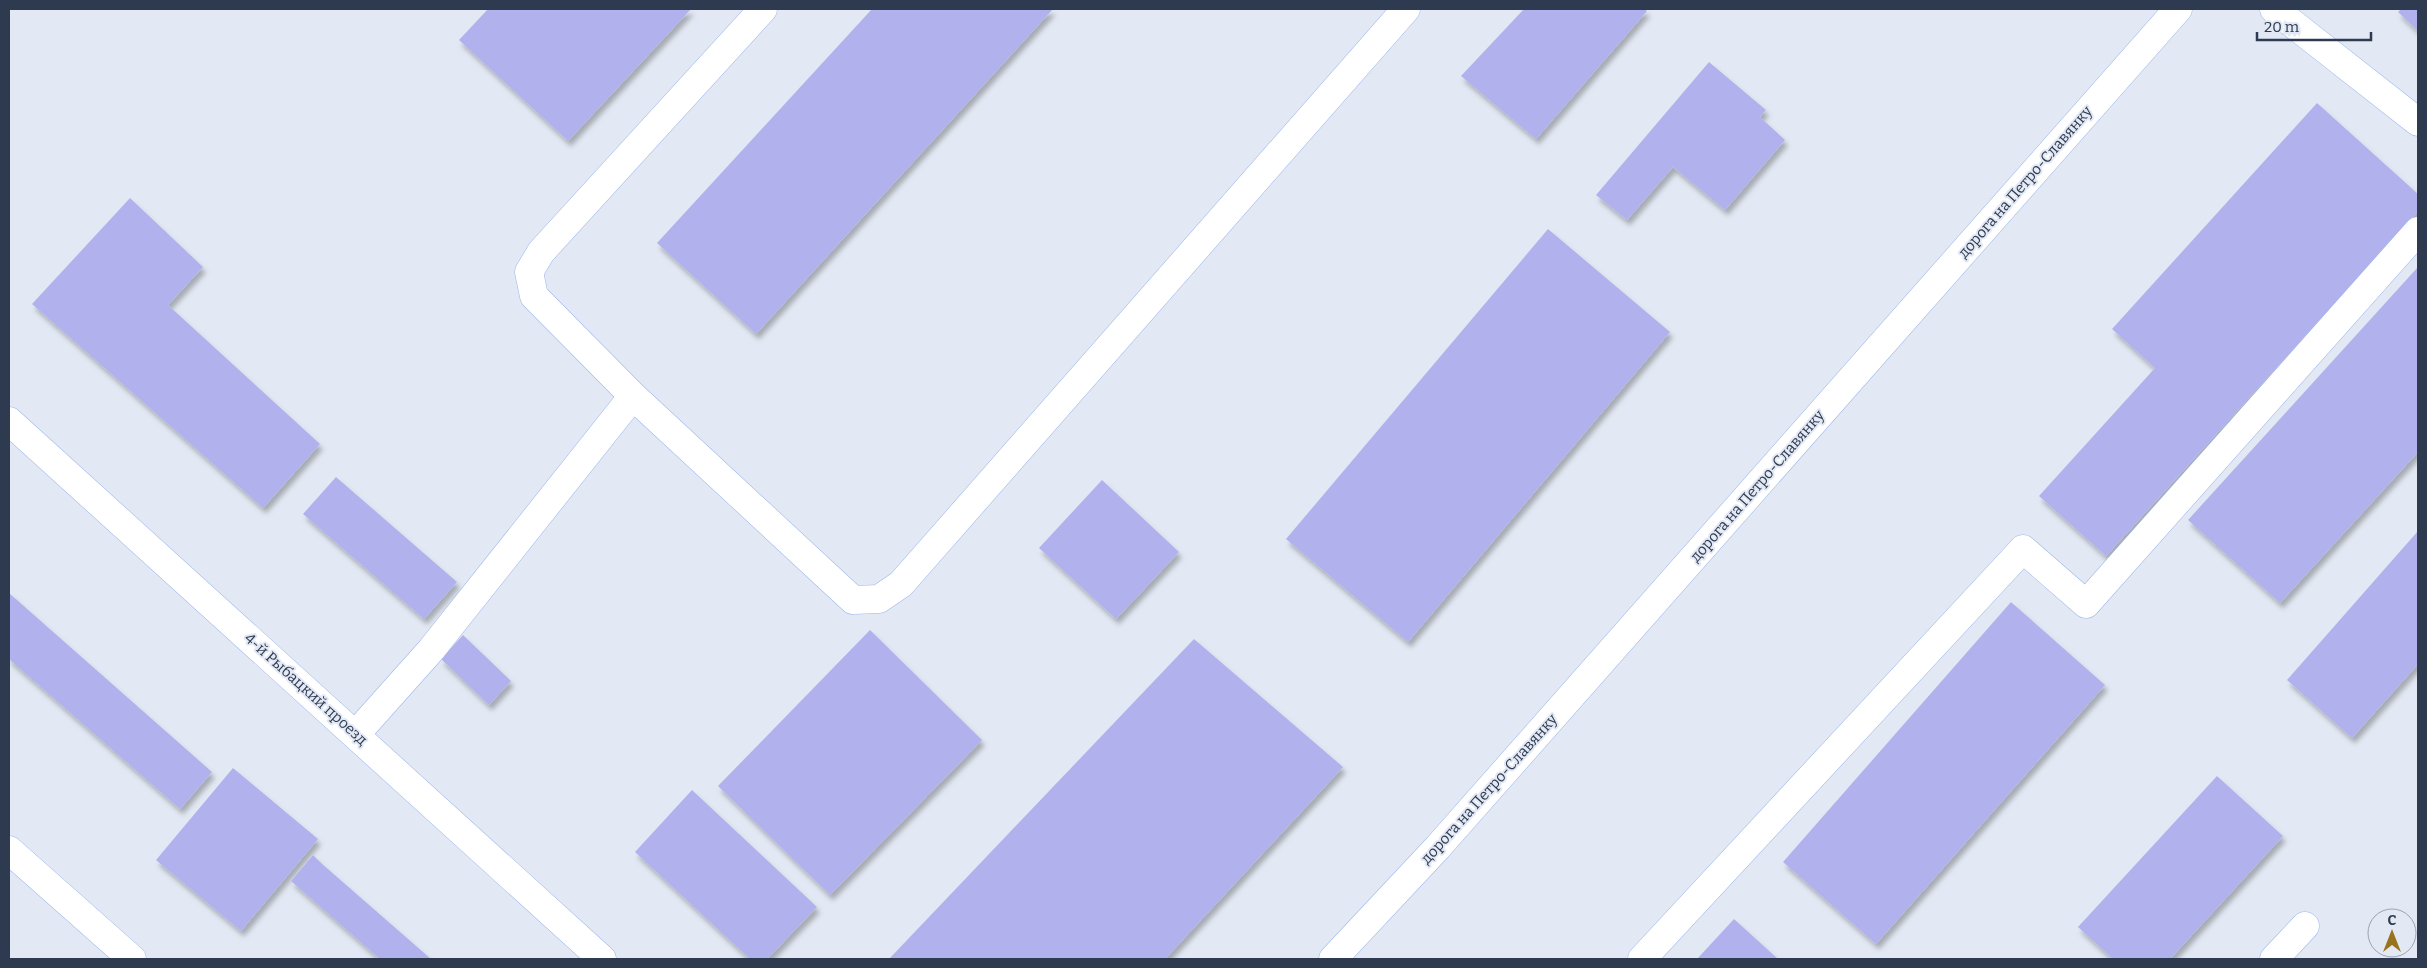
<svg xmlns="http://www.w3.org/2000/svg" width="2427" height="968" viewBox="0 0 2427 968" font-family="Bitter,serif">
	<defs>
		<filter id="shadow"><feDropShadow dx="3" dy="5.5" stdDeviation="2.5" flood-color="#0004"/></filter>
	</defs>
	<rect width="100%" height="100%" fill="#e3e9f4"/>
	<path fill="#b1b2ed" filter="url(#shadow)" d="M488 9H691L568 141 459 40Z
		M872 9H1053L756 334 657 243Z
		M1524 9H1644L1647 11 1536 139 1461 76Z
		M2401 9H2418V31L2398 12Z
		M1709 62 1766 110 1760 117 1785 140 1725 210 1673 167 1627 220 1596 195Z
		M2317 103 2418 194V211L2106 556 2039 496 2155 368 2112 329Z
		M130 198 203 267 168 305 320 444 263 508 32 304Z
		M1548 229 1670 332 1408 642 1286 539Z
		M2418 267V452L2280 603 2188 520Z
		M336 477 457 582 424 619 303 514Z
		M1102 480 1179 552 1116 619 1039 548Z
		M2418 531V664L2352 738 2287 680Z
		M9 593 212 772 180 809 9 659Z
		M2011 602 2105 685 1876 944 1783 862Z
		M870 630 982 740 830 895 718 786Z
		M463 635 511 681 489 705 441 659Z
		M1194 639 1343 767 1165 959H889Z
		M233 768 318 839 241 931 156 860Z
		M2217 776 2283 836 2170 959H2113L2078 927Z
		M692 790 817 907 767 959H750L635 852Z
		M313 855 321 863 431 959H380L291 881Z
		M1734 919 1778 959H1697Z"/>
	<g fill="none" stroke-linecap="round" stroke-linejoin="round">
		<g stroke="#9bb6ec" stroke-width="29">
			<path id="minor" d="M2274 9 2418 122
				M633 396 853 600 879 599 901 584 1406 9
				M9 421 602 959
				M356 734 431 650 633 396 534 296 529 272 541 252 763 9
				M9 850 132 959
				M1333 959 1438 847 2178 9
				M1642 959 2023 549 2086 604 2418 231
				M2274 959 2305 926"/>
		</g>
		<use href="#minor" stroke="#fff" stroke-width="28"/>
	</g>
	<g text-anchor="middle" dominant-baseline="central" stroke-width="4" stroke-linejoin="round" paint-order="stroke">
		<g font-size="15" fill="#2e3a50" stroke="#e3e9f4">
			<text transform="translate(2025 182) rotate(-49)">дорога на Петро-Славянку</text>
			<text transform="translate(1757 486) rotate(-49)">дорога на Петро-Славянку</text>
			<text transform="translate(306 689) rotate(42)">4-й Рыбацкий проезд</text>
			<text transform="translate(1489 789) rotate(-48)">дорога на Петро-Славянку</text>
		</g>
	</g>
	<rect width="2427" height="968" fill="none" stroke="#2e3a50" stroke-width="20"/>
	<g transform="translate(2392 933)"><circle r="24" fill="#e3e9f4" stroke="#9ba3b2"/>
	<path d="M0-4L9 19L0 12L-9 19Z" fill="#99741f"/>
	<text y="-8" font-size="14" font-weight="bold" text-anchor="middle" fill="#2e3a50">С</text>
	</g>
	<path d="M2257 32v8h114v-8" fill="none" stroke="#2e3a50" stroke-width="2.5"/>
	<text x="2264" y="32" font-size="15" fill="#2e3a50" stroke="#e3e9f4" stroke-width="4" paint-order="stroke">20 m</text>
</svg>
